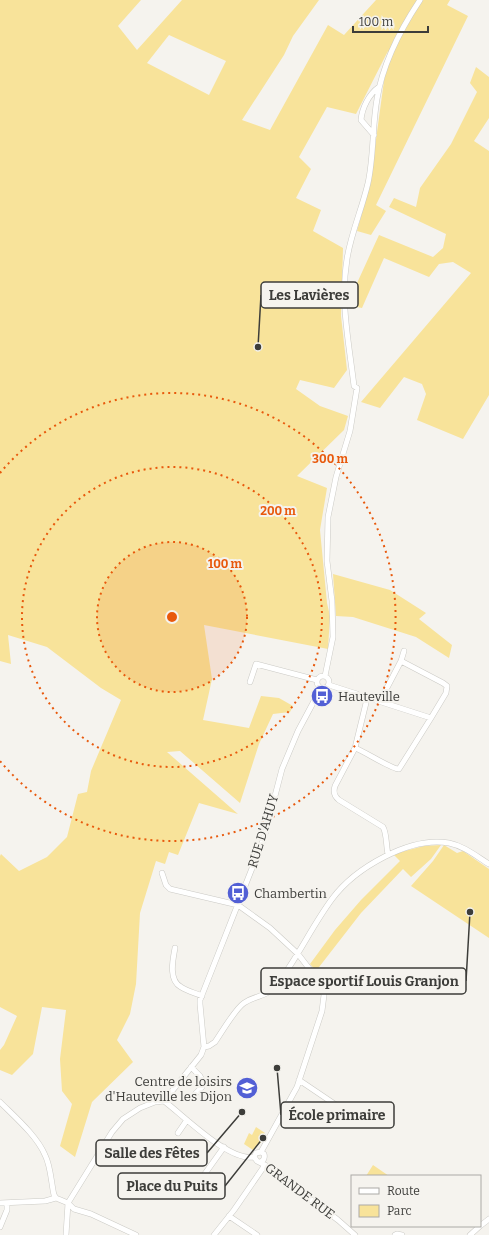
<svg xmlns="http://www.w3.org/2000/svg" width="489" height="1235" viewBox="0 0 489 1235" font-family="Bitter,serif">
	<rect width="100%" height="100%" fill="#f5f3ee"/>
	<path fill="#f8e39a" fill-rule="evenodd" d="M0 0H141L118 26 137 50 182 0H319L293 36 284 55 242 120 270 130 328 25 344 35 376 0H450L447 5 468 16 376 205 386 211 371 235 357 231 370 184 388 51 356 114 327 107 299 157 311 169 296 198 321 210 313 231 343 248 341 316 347 370 334 388 300 380 296 389 320 406 348 416 344 430 297 476 327 488 320 530 327 603 330 616 328 649 204 625 212 679 203 720 249 728 261 696 279 698 293 706 290 712 273 714 259 744 240 803 180 751 167 752 238 814 199 803 178 855 169 852 165 864 156 861 140 913 136 984 130 1014 117 1040 133 1062 92 1102 75 1157 60 1146 72 1104 62 1091 60 1059 66 1010 42 1007 33 1054 12 1075 0 1070V1050L4 1045 17 1016 0 1007V856L1 854 19 871 47 857 67 837 78 794 87 792 91 771 121 700 101 688 47 647 8 635 11 664 0 661ZM169 35 226 61 209 95 147 63Z
		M476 67 489 77V118L474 141 489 151V395L463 439 417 420 426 394 422 384 404 377 380 408 361 402 471 273 453 262 439 264 429 277 384 258 362 308 347 305 379 235 433 257 443 248 446 234 389 207 394 198 416 207 420 188 451 144 477 92 470 83Z
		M333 574 390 590 426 613 419 619 452 645 449 658 416 637 353 617 336 616Z
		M441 845 431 859 411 877 403 869 361 913 316 971 310 964 335 930 361 900 400 861 393 854 424 846Z
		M444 845 457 853 463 851 489 869V938L411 886 433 861Z
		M256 1127 265 1133 262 1138 263 1140 253 1150 244 1144 249 1133 252 1135Z
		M373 1165 389 1176H366Z"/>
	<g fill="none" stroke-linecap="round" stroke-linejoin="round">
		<g stroke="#cbcac5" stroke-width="6">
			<path id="minor" d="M374 135 361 120C362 108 369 94 379 87
				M401 661 404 651
				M317 682a6 6 0 1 1 12 0a6 6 0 1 1-12 0Z
				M325 676 333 637 332 601 327 561 328 517 336 477 350 431 357 388 354 386C349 343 340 302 347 259 351 233 362 209 368 183 374 156 372 127 377 99 383 62 400 30 420 0
				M250 682 256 664 317 680
				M329 685 357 694 365 699 366 703 355 748 335 786C333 792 334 796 339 800L383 827C387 834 386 846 388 854
				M380 701 401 661 443 683 447 686 446 693 431 718
				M355 748C364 751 393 770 399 769L431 718 372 699H365
				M162 873 166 885 170 889 238 905 270 928 298 954 318 980 322 987 324 995 322 1011 297 1087 261 1152 256 1153 254 1157
				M175 948C173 959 168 980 181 987 187 991 195 993 202 996
				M204 1047 200 1004V1000L264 838 282 769 298 731 321 688
				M191 1067 200 1076 203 1082 202 1087 195 1094
				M299 1080 342 1109 347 1116
				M164 1101 201 1055 204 1047 209 1046 215 1042C222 1032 235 1009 244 1003 257 994 265 999 278 983 298 957 312 926 332 899 355 868 410 836 449 843 464 846 476 856 489 864
				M164 1101C183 1115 229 1162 254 1157
				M0 1102C15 1117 37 1136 45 1155 51 1167 51 1182 54 1195L56 1198 68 1203 74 1209 91 1214 136 1235
				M178 1133 187 1120
				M254 1157 257 1161 265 1165 338 1220 355 1235
				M260 1162C264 1161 265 1157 264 1154L261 1152
				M194 1189 224 1147
				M0 1203 45 1201 56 1198
				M68 1203 112 1132 123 1119 140 1108 155 1102 164 1101
				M229 1216 257 1235
				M480 1226 489 1219
				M0 1227 7 1210V1203
				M66 1235 68 1203
				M214 1235 234 1210 265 1165
				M395 1235 397 1234 402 1235
				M470 1235 480 1226"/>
		</g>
		<use href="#minor" stroke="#fff" stroke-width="5"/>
	</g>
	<circle cx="172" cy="617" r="75" fill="#e8590c" fill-opacity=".12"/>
	<g fill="none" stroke="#e8590c" stroke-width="2" stroke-dasharray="2 4">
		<circle cx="172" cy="617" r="75"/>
		<circle cx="172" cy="617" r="150"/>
		<path d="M0 473A224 224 0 1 1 0 761"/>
	</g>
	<defs>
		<g id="bus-disc" transform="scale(1.15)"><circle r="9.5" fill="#525fd5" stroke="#f5f3ee"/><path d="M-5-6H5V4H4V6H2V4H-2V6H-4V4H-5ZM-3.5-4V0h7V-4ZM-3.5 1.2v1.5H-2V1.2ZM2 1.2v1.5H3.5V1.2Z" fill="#fff"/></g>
		<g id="school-disc" transform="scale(1.15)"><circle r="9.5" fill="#525fd5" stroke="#f5f3ee"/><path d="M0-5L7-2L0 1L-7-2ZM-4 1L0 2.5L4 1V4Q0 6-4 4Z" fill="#fff"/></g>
	</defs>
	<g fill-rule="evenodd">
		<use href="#bus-disc" x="322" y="696"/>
		<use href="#bus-disc" x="238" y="893"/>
		<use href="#school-disc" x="247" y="1088"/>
	</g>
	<g text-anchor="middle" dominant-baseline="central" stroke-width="4" stroke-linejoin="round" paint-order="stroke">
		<g font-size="13" fill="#3d3d3a" stroke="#f5f3ee" text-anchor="start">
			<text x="338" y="696">Hauteville</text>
			<text x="254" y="893">Chambertin</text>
			<text x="232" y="1081" text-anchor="end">Centre de loisirs<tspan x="232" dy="15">d'Hauteville les Dijon</tspan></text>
		</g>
		<g font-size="13" fill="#3d3d3a" stroke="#f5f3ee">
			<text transform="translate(263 831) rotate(-73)">RUE D'AHUY</text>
			<text transform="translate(300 1191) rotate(37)">GRANDE RUE</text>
		</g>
	</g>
	<circle cx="172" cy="617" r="6" fill="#e8590c" stroke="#f5f3ee" stroke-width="2"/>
	<g font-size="12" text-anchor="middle" font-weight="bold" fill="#e8590c" stroke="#f5f3ee" stroke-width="4" stroke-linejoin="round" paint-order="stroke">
		<text x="330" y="463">300 m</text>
		<text x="278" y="515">200 m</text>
		<text x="225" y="568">100 m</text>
	</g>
	<path fill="none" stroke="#3d3d3a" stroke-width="1.5" d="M258 347L261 295M470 912L466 981M277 1068L281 1115M242 1112L207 1153M263 1138L225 1186"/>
	<g fill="#3d3d3a" stroke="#f5f3ee" stroke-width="1.5">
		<circle cx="258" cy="347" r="4"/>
		<circle cx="470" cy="912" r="4"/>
		<circle cx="277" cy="1068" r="4"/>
		<circle cx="242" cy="1112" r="4"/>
		<circle cx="263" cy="1138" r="4"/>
	</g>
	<g fill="#f5f3ee" stroke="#3d3d3a" stroke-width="1.5">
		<rect x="261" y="282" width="97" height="26" rx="4"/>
		<rect x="261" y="968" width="205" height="26" rx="4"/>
		<rect x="281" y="1102" width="113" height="26" rx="4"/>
		<rect x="96" y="1140" width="111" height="26" rx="4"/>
		<rect x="118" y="1173" width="107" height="26" rx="4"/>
	</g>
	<g font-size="14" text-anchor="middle" font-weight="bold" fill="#3d3d3a">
		<text x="309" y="300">Les Lavières</text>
		<text x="364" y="986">Espace sportif Louis Granjon</text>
		<text x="337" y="1120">École primaire</text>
		<text x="152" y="1158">Salle des Fêtes</text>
		<text x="172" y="1191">Place du Puits</text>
	</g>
	<rect x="351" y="1175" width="130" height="52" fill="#f5f3ee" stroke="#abaaa6"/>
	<rect x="359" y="1188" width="20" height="6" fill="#ffffff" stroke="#abaaa6"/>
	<text x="387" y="1195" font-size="12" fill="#3d3d3a">Route</text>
	<rect x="359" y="1205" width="20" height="12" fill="#f8e39a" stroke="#abaaa6"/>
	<text x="387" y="1215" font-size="12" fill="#3d3d3a">Parc</text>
	<path d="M353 26v6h75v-6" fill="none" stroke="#3d3d3a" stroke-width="2"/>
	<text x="359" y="26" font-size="12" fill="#3d3d3a" stroke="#f5f3ee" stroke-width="3" paint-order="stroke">100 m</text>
</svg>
